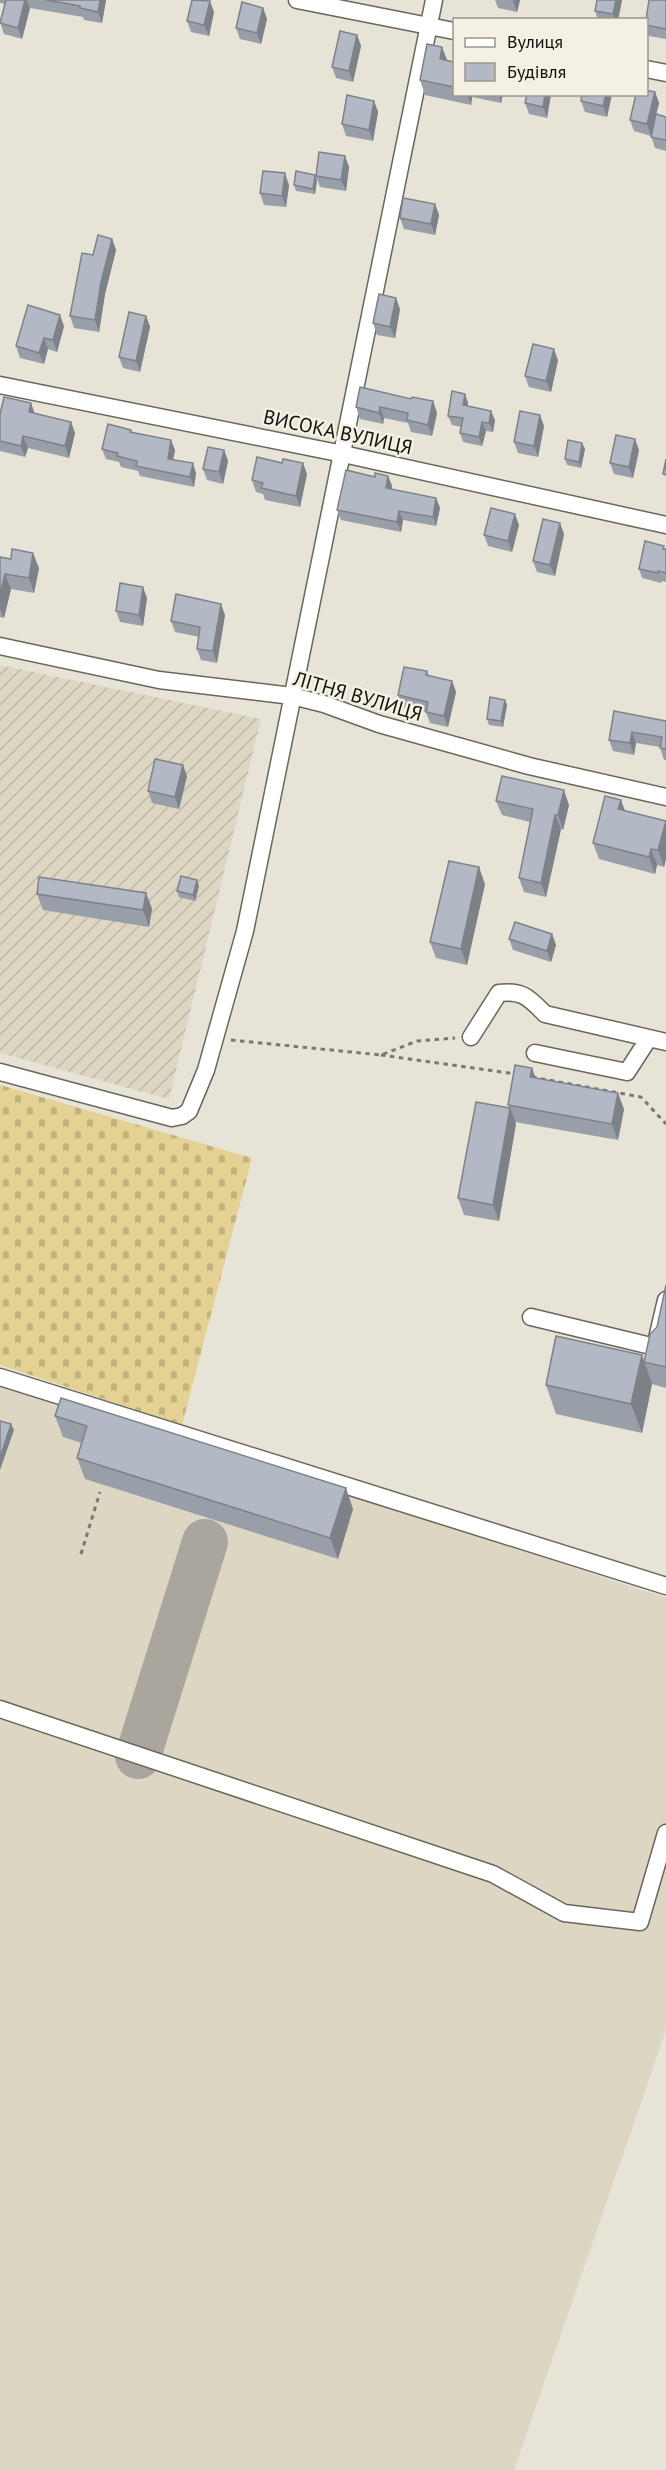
<svg xmlns="http://www.w3.org/2000/svg" width="666" height="2470" viewBox="0 0 666 2470" font-family="'PT Sans',sans-serif">
	<defs>
		<pattern id="industrial-furrows" width="10" height="10" patternUnits="userSpaceOnUse" patternTransform="scale(1.5)"><rect width="10" height="10" fill="#dcd6c3"/><path d="M-1 1l2-2M0 10L10 0M9 11l2-2" fill="none" stroke="#bcb7a6"/></pattern>
		<pattern id="cemetery-stones" width="16" height="16" patternUnits="userSpaceOnUse" patternTransform="scale(1.5)"><rect width="16" height="16" fill="#e3d294"/><path d="M2 7V4a2 2 0 0 1 4 0v3zM10 15v-3a2 2 0 0 1 4 0v3z" fill="#c2b37e"/></pattern>
	</defs>
	<rect width="100%" height="100%" fill="#e7e3d7"/>
	<path fill="#dcd6c3" d="M0 1379 666 1598V2030L514 2470H0Z"/>
	<path fill="url(#industrial-furrows)" d="M0 665 261 719 169 1099 0 1053Z"/>
	<path fill="url(#cemetery-stones)" d="M0 1085 252 1158 182 1425 0 1365Z"/>
	<g fill="none" stroke-linecap="round" stroke-linejoin="round">
		<path stroke="#aaa69d" stroke-width="46" d="M138 1756 205 1542"/>
		<g stroke="#69675c" stroke-width="19">
			<path id="minor" d="M297 0 454 31
				M646 69 666 73
				M0 385 343 454 666 525
				M0 646 159 680 292 696 324 704 379 724 529 766 666 797
				M471 1037 499 993C523 990 529 998 545 1014L666 1042
				M535 1053 627 1072 649 1038
				M0 1072 172 1118 182 1116 189 1111 206 1070 245 931 434 0
				M531 1317 655 1347 666 1300
				M0 1377 666 1586
				M0 1709 493 1874 564 1913 640 1922 666 1833"/>
		</g>
		<path stroke="#7a7870" stroke-width="3" stroke-dasharray="4.5 4.5" stroke-linecap="butt" d="M231 1040 381 1055 417 1041 455 1038
			M381 1055 516 1074
			M532 1077 641 1097 666 1124
			M81 1554 100 1492"/>
		<use href="#minor" stroke="#fff" stroke-width="16"/>
	</g>
	<path fill="#999fa9" d="M0 0H106L102 23 84 20 83 17 30 8 22 39 4 34 0 22 5 4 0 3Z
		M495 0H520L517 12 498 8Z
		M597 0H622L618 20H598L595 11Z
		M666 0V39L649 36 646 29V20Z
		M263 8 267 19 261 44 240 39 236 28Z
		M214 12 209 36 191 32 187 21Z
		M357 35 361 46 353 82 336 78 332 67Z
		M447 60 454 62V94H503L501 103 472 97 471 105 425 95 420 80Z
		M655 92 659 103 656 114 666 117V151L655 148 651 136 634 131 630 120Z
		M527 94H551L547 118 529 114 525 103Z
		M582 94H612L607 117 585 112 581 101Z
		M374 101 378 112 373 141 346 136 342 124Z
		M345 156 349 167 346 191 320 187 316 176Z
		M315 175 317 180 315 194 296 191 294 185Z
		M289 185 286 207 264 205 260 193Z
		M435 204 439 215 435 235 404 229 400 218Z
		M112 239 116 250 105 294 99 332 74 328 70 316 93 255Z
		M400 309 395 338 377 335 373 323Z
		M146 316 150 327 140 372 123 368 119 357Z
		M64 326 57 352 48 349 44 364 20 358 16 346Z
		M558 360 551 392 529 387 525 376Z
		M465 394 468 403V406L495 420 493 432 486 431 482 446 463 442 460 433 461 427 452 425 448 416Z
		M411 399 433 401 437 413 432 436 411 432 408 423 384 418 383 424 360 419 356 407Z
		M35 413 71 422 75 433 69 458 28 448 25 457 0 451V414Z
		M544 426 538 457 518 453 514 442Z
		M131 430 132 432 175 450 173 460 196 473 194 487 140 476 138 471 121 467 119 462 106 459 102 449Z
		M582 443 585 449 581 468 567 465 565 459Z
		M224 450 228 461 223 484 207 480 203 469Z
		M639 450 633 478 614 474 610 463Z
		M307 474 300 507 265 500 263 494 256 492 252 480Z
		M388 476 392 486 391 489 436 498 440 508 436 526 403 520 401 532 341 520 337 510 375 477Z
		M519 525 512 552 488 546 484 535Z
		M564 534 555 576 537 572 533 561Z
		M665 549H666V582L662 581 661 583 642 578 639 569Z
		M0 557 39 568 34 593 11 589 4 618 0 617Z
		M147 598 143 626 120 622 116 611Z
		M225 615 217 663 201 660 197 649 199 637 175 632 171 621Z
		M427 671 429 676 452 681 456 692 448 727 430 723 426 712 402 707 398 695Z
		M505 700 507 705 503 727 489 725 487 719Z
		M666 721V760H664L660 747 636 743 634 755 613 751 609 740Z
		M187 776 179 809 152 803 148 791Z
		M496 801 569 805 563 830 561 829 546 897 524 892 519 878 530 822 502 815Z
		M625 811 666 821V859L664 867 657 865 655 874 599 859 593 843Z
		M485 884 467 965 436 958 430 942Z
		M199 886 195 901 179 897 177 891Z
		M146 893 152 909 149 927 43 910 37 894Z
		M552 934 556 945 551 962 513 950 509 939Z
		M536 1078 624 1109 618 1140 515 1122 516 1124 499 1221 464 1215 458 1198 509 1108 508 1105Z
		M666 1285V1388L652 1384 642 1433 556 1414 546 1385 642 1355 644 1362 657 1327Z
		M55 1416 353 1509 338 1559 85 1479 77 1458 82 1443 63 1437Z"/>
	<path fill="#7d8289" d="M25 0H27L30 8 22 39 18 28Z
		M100 0H106L102 23 98 12Z
		M513 0H520L517 12 513 1Z
		M616 0H622L618 20H615L613 14Z
		M210 1 214 12 209 36 204 25Z
		M263 8 267 19 261 44 257 33Z
		M357 35 361 46 353 82 349 71Z
		M442 47 448 62 440 59Z
		M655 92 659 103 651 136 647 124Z
		M467 94H472V97L471 105Z
		M498 94H503L501 103Z
		M545 94H551L547 118 543 107Z
		M606 94H612L607 117 603 106Z
		M374 101 378 112 373 141 369 130Z
		M345 156 349 167 346 191 341 180Z
		M285 173 289 185 286 207 282 196Z
		M315 175 317 180 315 194 313 189Z
		M435 204 439 215 435 235 431 224Z
		M112 239 116 250 105 294 99 332 95 320 101 282Z
		M396 298 400 309 395 338 390 327Z
		M60 315 64 326 57 352 53 340Z
		M146 316 150 327 140 372 136 361Z
		M44 338 48 349 44 364 39 353Z
		M554 349 558 360 551 392 546 381Z
		M465 394 468 403 466 415 463 405Z
		M433 401 437 413 432 436 428 425Z
		M31 403 35 414 29 412Z
		M380 407 384 418 383 424 379 413Z
		M491 411 495 420 493 432 489 423Z
		M540 415 544 426 538 457 534 446Z
		M71 422 75 433 69 458 65 446Z
		M482 422 486 431 482 446 479 437Z
		M23 436 28 448 25 457 21 446Z
		M635 439 639 450 633 478 629 467Z
		M171 440 175 450 171 469 168 459Z
		M582 443 585 449 581 468 579 462Z
		M224 450 228 461 223 484 219 472Z
		M193 463 196 473 194 487 190 477Z
		M303 463 307 474 300 507 296 496Z
		M388 476 392 486 390 498 386 488Z
		M436 498 440 508 436 526 433 517Z
		M399 511 403 520 401 532 397 522Z
		M515 514 519 525 512 552 508 541Z
		M560 523 564 534 555 576 550 565Z
		M33 553 39 568 34 593 29 578Z
		M5 574 11 589 4 618 0 609V595Z
		M143 587 147 598 143 626 139 615Z
		M221 604 225 615 217 663 213 651Z
		M452 681 456 692 448 727 444 716Z
		M505 700 507 705 503 727 501 721Z
		M632 732 636 743 634 755 630 743Z
		M183 765 187 776 179 809 175 797Z
		M564 790 569 805 563 830 558 815Z
		M621 800 627 816 618 809Z
		M555 815 561 829 546 897 541 883Z
		M666 821V859L664 867 658 850Z
		M651 849 657 865 655 874 649 857Z
		M479 867 485 884 467 965 461 949Z
		M197 880 199 886 195 901 193 895Z
		M146 893 152 909 149 927 143 910Z
		M552 934 556 945 551 962 547 951Z
		M532 1068 538 1084 530 1077Z
		M618 1093 624 1109 618 1140 612 1124Z
		M510 1108 516 1124 499 1221 493 1205Z
		M642 1355 652 1384 642 1433 631 1404Z
		M11 1424 14 1430 0 1470V1458Z
		M346 1488 353 1509 338 1559 330 1538Z"/>
	<path fill="#b2b9c4" stroke="#7d8289" stroke-width="1.5" d="M6 0H25L18 28 0 23Z
		M46 0H100L98 12 80 8V6Z
		M192 0 210 1 204 25 187 21Z
		M597 0H616L613 14 595 11Z
		M649 0H666V29L646 25V20Z
		M242 2 263 8 257 33 236 28Z
		M340 31 357 35 349 71 332 67Z
		M427 44 442 47 440 59 454 62V87L420 80Z
		M646 90 655 92 647 124 630 120 636 94H646Z
		M527 94H545L543 107 525 103Z
		M582 94H606L603 106 581 101Z
		M347 95 374 101 369 130 342 124Z
		M656 114 666 117V140L651 137Z
		M319 152 345 156 341 180 316 176Z
		M263 171 285 173 282 196 260 193Z
		M296 171 315 175 313 189 294 185Z
		M403 198 435 204 431 224 400 218Z
		M98 235 112 239 101 282 95 320 70 316 82 253 93 255Z
		M379 294 396 298 390 327 373 323Z
		M28 305 60 315 53 340 44 338 39 353 16 346Z
		M129 312 146 316 136 361 119 357Z
		M533 344 554 349 546 381 525 376Z
		M360 387 411 399 412 397 433 401 428 425 407 420 408 413 380 407 379 413 356 407Z
		M452 391 465 394 463 405 491 411 489 423 482 422 479 437 460 433 463 418 448 416Z
		M4 397 31 403 29 412 71 422 65 446 23 436 21 446 0 441V414Z
		M520 411 540 415 534 446 514 442Z
		M108 424 131 430 130 432 171 440 168 459 193 463 190 477 136 466 137 461 117 456 118 453 102 449Z
		M616 435 635 439 629 467 610 463Z
		M568 440 582 443 579 462 565 459Z
		M208 447 224 450 219 472 203 469Z
		M257 457 282 463 283 459 303 463 296 496 261 488 263 483 252 480Z
		M666 459V475L663 474Z
		M346 470 375 477V473L388 476 386 488 436 498 433 517 399 511 397 522 337 510Z
		M491 508 515 514 508 541 484 535Z
		M543 519 560 523 550 565 533 561Z
		M645 541 664 546 663 549H666V573L658 571V573L639 569Z
		M12 549 33 553 29 578 5 574 0 595V557L11 559Z
		M120 583 143 587 139 615 116 611Z
		M176 594 221 604 213 651 197 649 200 627 171 621Z
		M404 667 427 671 426 675 452 681 444 716 426 712 428 702 398 695Z
		M490 697 505 700 501 721 487 719Z
		M614 711 666 721V749L660 748 662 737 632 732 630 743 609 740Z
		M155 759 183 765 175 797 148 791Z
		M502 776 564 790 558 815H555L541 883 519 878 533 809 496 801Z
		M605 796 621 800 618 809 666 821 658 850 651 849 649 857 593 843Z
		M449 861 479 867 461 949 430 942Z
		M181 876 197 880 193 895 177 891Z
		M39 877 146 893 143 910 37 894Z
		M515 922 552 934 547 951 509 939Z
		M515 1065 532 1068 530 1077 618 1093 612 1124 508 1105Z
		M476 1102 510 1108 493 1205 458 1198Z
		M666 1285V1367L644 1362 650 1334 657 1327Z
		M556 1336 642 1355 631 1404 546 1385Z
		M61 1398 346 1488 330 1538 77 1458 87 1426 55 1416Z
		M0 1421 11 1424 0 1458Z"/>
	<g text-anchor="middle" dominant-baseline="central" stroke-width="5" stroke-linejoin="round" paint-order="stroke">
		<g font-size="20" fill="#11100c" stroke="#f4f1e4">
			<text transform="translate(338 432) rotate(12)">ВИСОКА ВУЛИЦЯ</text>
			<text transform="translate(358 696) rotate(16)">ЛІТНЯ ВУЛИЦЯ</text>
		</g>
	</g>
	<rect x="453" y="18" width="195" height="78" fill="#f4f1e4" stroke="#99978e" stroke-width="1.5"/>
	<rect x="465" y="38" width="30" height="9" fill="#ffffff" stroke="#99978e" stroke-width="1.5"/>
	<text x="507" y="48" font-size="18" fill="#11100c">Вулиця</text>
	<rect x="465" y="63" width="30" height="18" fill="#b2b9c4" stroke="#99978e" stroke-width="1.5"/>
	<text x="507" y="78" font-size="18" fill="#11100c">Будівля</text>
</svg>
